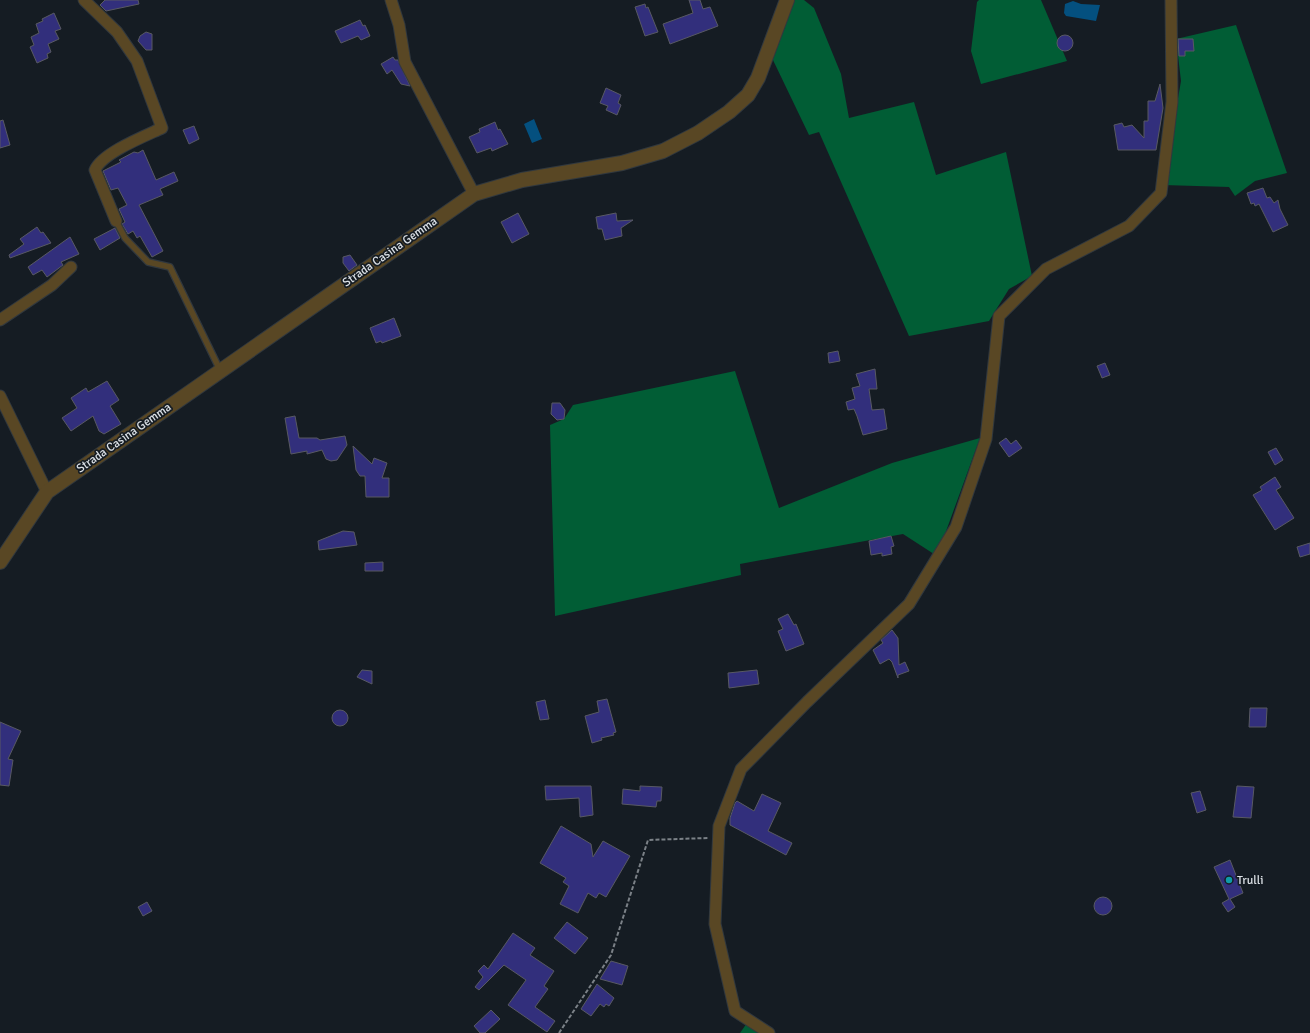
<svg xmlns="http://www.w3.org/2000/svg" width="1310" height="1033" viewBox="0 0 1310 1033" font-family="Signika,sans-serif">
	<rect width="100%" height="100%" fill="#151c23"/>
	<path fill="#015d35" d="M793 0H804L814 8 841 74 849 118 914 102 936 175 1006 152 1032 276 1009 289 989 321 909 336 819 132 809 135 772 58Z
		M979 0H1041L1067 61 981 84 971 51 977 2Z
		M1236 25 1287 173 1255 181 1235 196 1229 187 1163 185 1181 81 1176 39Z
		M735 371 779 508 892 463 980 438 937 556 903 534 740 564 741 575 555 616 550 425 564 419 573 405Z
		M747 1023 760 1033H740Z"/>
	<path fill="#04507f" d="M1073 1 1081 4 1100 5 1096 21 1066 16 1064 13 1065 4Z
		M534 119 542 139 532 143 524 124Z"/>
	<path fill="#322f7c" stroke="#585963" d="M105 0H138L139 4 106 11 100 5Z
		M689 0H700L703 9 710 7 718 26 670 44 663 24 693 13Z
		M645 4 646 8 648 7 658 32 645 36 635 7Z
		M54 13 61 29 55 31 59 39 48 44 51 52 47 54 48 58 37 63 30 47 34 45 31 37 39 33 36 24 43 21 42 19Z
		M360 20 363 26 365 25 370 36 361 40 358 36 341 43 335 31Z
		M146 32 152 34V50H146L138 41 140 36Z
		M1057 43a8 8 0 1 1 16 0a8 8 0 1 1-16 0Z
		M1178 39H1193L1194 51H1185V56H1179Z
		M393 57 395 60H398L410 86 401 84 392 70 387 74 381 64Z
		M1160 84 1163 108 1156 150H1118L1114 125 1122 123 1124 127 1132 125 1144 138V121H1148V101H1155Z
		M606 88 621 95 618 103 621 105 617 115 606 110 608 106 600 103Z
		M3 120 10 145 0 148V121Z
		M495 122 498 130 500 129 508 144 492 151 491 148 477 153 469 137 480 132 479 129Z
		M194 126 199 139 189 144 183 130Z
		M143 150 156 180 174 172 178 181 160 189 163 195 139 205 163 251 152 257 140 236 137 238 133 231 128 234 122 224 125 222 119 209 127 205 118 188 111 190 103 171 121 162 119 160 134 152 138 153Z
		M1263 188 1267 198 1270 197 1274 203 1278 200 1280 209 1288 225 1273 232 1259 204 1255 206 1254 203 1251 204 1247 193Z
		M518 213 529 234 512 243 501 222Z
		M616 213 617 221 633 220 621 228 622 236 605 240 602 229H598L596 217Z
		M37 227 41 233 43 232 51 243 10 258 9 255 24 244 20 239Z
		M115 228 120 238 100 250 94 239Z
		M70 237 79 254 61 262 63 265 47 277 42 270 33 275 28 267Z
		M350 255 357 265 349 271 343 263V257Z
		M394 318 401 336 382 343 381 341 376 343 370 328Z
		M838 351 840 361 829 363 828 353Z
		M1105 363 1110 375 1102 378 1097 366Z
		M875 369 877 389H869L872 410 884 409 887 429 863 435 857 416 854 409 848 410 846 402 855 399 852 388 860 386 856 374Z
		M107 381 119 400 110 406 121 424 104 434 99 431 93 416 71 431 62 418 77 408 71 398 86 388 88 392Z
		M552 403H560L565 410 564 419 557 420 551 414Z
		M295 416 299 438H317L320 440 345 436 347 445 337 460 331 461 326 459 322 450 307 454V451L291 454 285 418Z
		M1006 438 1011 444 1016 440 1022 448 1009 457 999 443Z
		M353 446 372 464 374 458 387 463 382 478H389V497H366L365 476H360L356 470Z
		M1276 448 1283 460 1275 465 1268 452Z
		M1275 477 1281 487 1276 490 1294 518 1275 530 1253 495 1262 490 1260 487Z
		M343 531 354 532 357 545 319 550 318 541Z
		M891 536 894 546 891 547 892 554 882 556V553L871 555 869 541Z
		M1310 543V554L1300 557 1297 547Z
		M383 562V571H365V563Z
		M788 614 794 625 796 624 804 644 786 651 778 631 783 629 778 619Z
		M892 630 898 638 899 665 905 662 909 671 898 675V678L892 662 889 659 880 664 873 650 883 643 881 640Z
		M362 670 372 671V684L357 677Z
		M757 670 759 684 729 688 728 673Z
		M607 699 616 732 613 733 614 735 601 738 602 740 592 743 585 716 599 712 597 701Z
		M545 700 549 719 540 720 536 702Z
		M1250 708H1267L1266 727H1249Z
		M332 718a8 8 0 1 1 16 0a8 8 0 1 1-16 0Z
		M0 722 21 731 8 759 13 760 9 786 0 785Z
		M545 786H591L593 815 580 817 579 798 546 800Z
		M640 786 662 787 661 801H657L656 807 622 804 623 789 640 791Z
		M1237 786 1254 787 1251 818 1233 817Z
		M1200 791 1206 810 1197 813 1191 793Z
		M762 794 781 803 768 831 792 843 786 855 730 825V818L735 803 737 801 754 811Z
		M561 826 591 844 593 857 603 841 630 856 606 897 599 893 596 898 588 893 578 913 560 904 569 886 563 882 566 878 540 863Z
		M1230 860 1243 893 1230 899 1235 907 1228 912 1222 903 1229 899 1214 867Z
		M1094 906a9 9 0 1 1 18 0a9 9 0 1 1-18 0Z
		M147 902 152 911 143 916 138 907Z
		M567 922 588 938 575 954 554 938Z
		M513 933 535 948 530 955 554 971 544 986 548 989 535 1007 555 1021 547 1032 508 1005 526 980 504 965 479 990 475 987 483 977 478 971 484 965 488 969Z
		M611 961 628 966 622 985 600 979Z
		M597 984 614 998 609 1006 606 1004 604 1007 600 1004 591 1016 581 1009Z
		M491 1010 500 1019 485 1033H480L474 1026Z"/>
	<g fill="none" stroke-linecap="round" stroke-linejoin="round">
		<g stroke="#31383e" stroke-width="8">
			<path id="service" d="M116 221 125 238 148 262 170 267 220 370"/>
		</g>
		<g stroke="#31383e" stroke-width="13">
			<path id="minor" d="M84 0 117 32 137 61 162 128C145 136 102 153 95 170L116 221
				M391 0 399 25 405 62 474 194
				M0 320 52 285 71 267
				M0 396 47 492
				M769 1033 735 1011 715 924 719 826 741 769 807 702 909 604 956 527 986 439 999 316 1046 269 1129 226 1161 193 1172 102 1171 0"/>
		</g>
		<g stroke="#31383e" stroke-width="16">
			<path id="tertiary" d="M0 562 47 492 474 194 522 180 622 163 663 151 698 133 729 112 748 95 758 78 787 0"/>
		</g>
		<path stroke="#7b8187" stroke-width="2" stroke-dasharray="4 2" stroke-linecap="butt" d="M559 1033 611 955 648 840 708 838"/>
		<use href="#service" stroke="#594724" stroke-width="5.5"/>
		<use href="#minor" stroke="#594724" stroke-width="11"/>
		<use href="#tertiary" stroke="#594724" stroke-width="14"/>
	</g>
	<circle fill="#0f9aa8" stroke="#151c23" stroke-width="1.5" cx="1229" cy="880" r="4"/>
	<g text-anchor="middle" dominant-baseline="central" stroke-width="3.5" stroke-linejoin="round" paint-order="stroke">
		<g font-size="12" fill="#dce1e6" stroke="#151c23">
			<text transform="translate(390 252) rotate(-35)">Strada Casina Gemma</text>
			<text transform="translate(124 438) rotate(-35)">Strada Casina Gemma</text>
		</g>
		<g font-size="12" fill="#dce1e6" stroke="#151c23" text-anchor="start">
			<text x="1237" y="880">Trulli</text>
		</g>
	</g>
</svg>
